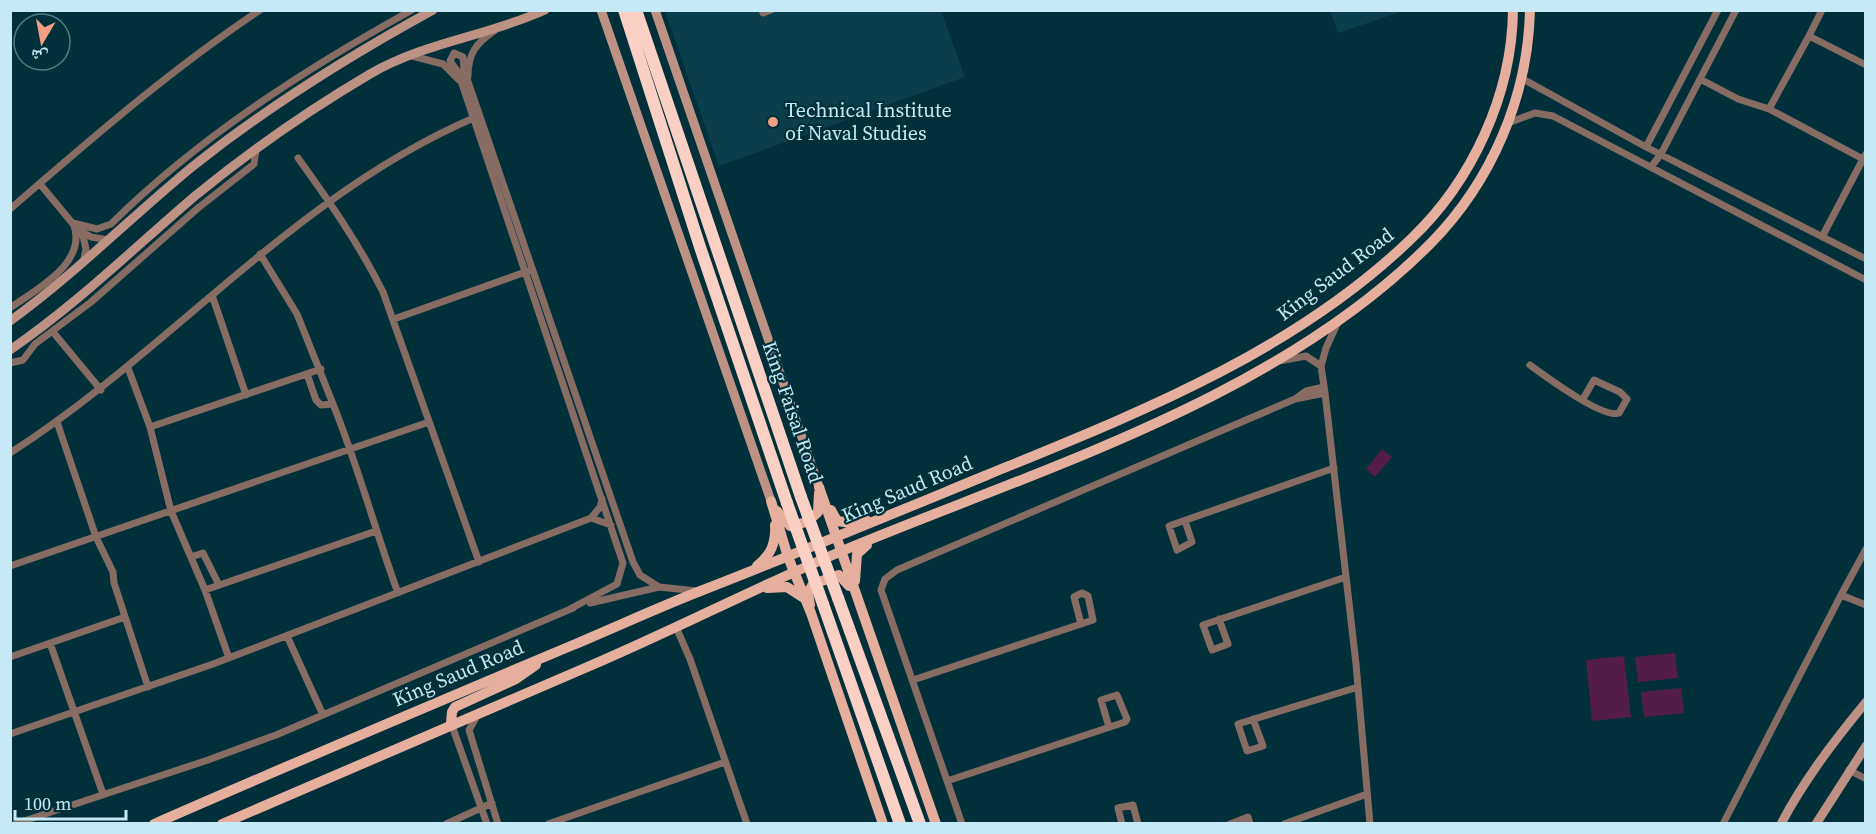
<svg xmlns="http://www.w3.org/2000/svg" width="1876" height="834" viewBox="0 0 1876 834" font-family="'Source Serif 4','Noto Naskh Arabic',serif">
	<rect width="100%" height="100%" fill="#02303a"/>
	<path fill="#093e4a" d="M665 11H941L965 77 719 166Z
		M1330 11V10L1403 11 1338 33Z"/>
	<path fill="#541d47" d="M1382 449 1392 457 1375 477 1366 469Z
		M1675 653 1678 678 1638 682 1635 657Z
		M1624 656 1631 717 1592 721 1586 660Z
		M1681 688 1684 713 1644 717 1641 692Z"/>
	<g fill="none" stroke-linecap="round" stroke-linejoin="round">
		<path stroke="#876c64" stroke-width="7" d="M762 10 763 13 771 10
			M1822 10 1809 36 1866 65
			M1809 36 1769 109 1863 159 1866 154
			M412 56 443 64 459 80
			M468 76C468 54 476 43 494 31
			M1523 79 1646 147 1866 259
			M1700 79 1738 99 1769 109
			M1508 123 1535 113 1553 116 1866 280
			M1646 147 1718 10
			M298 158C329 201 359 244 383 292L479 562
			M1651 167 1661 154 1736 10
			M40 184 83 236 86 249 83 263
			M10 209C91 139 170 70 260 10
			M73 223 97 229 111 224C198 138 305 69 412 10
			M81 231 91 237 109 240
			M1822 237 1863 159 1866 160
			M260 254 297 314 333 404 321 405 316 400 307 374
			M212 295 246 395
			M10 308C38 288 89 262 73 223
			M394 319 528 271
			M53 332 101 390
			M1279 361 1306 356 1321 366 1326 348 1338 322
			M10 363 23 360 35 344 91 302 198 208 254 164 256 150
			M1530 365C1545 376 1603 419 1619 413L1627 399 1620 392 1594 380 1583 399
			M1321 366 1325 393 1295 399 1306 391 1324 387
			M128 368 150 427 171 511 205 590 229 658
			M1325 393 1356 664 1370 824
			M333 404C358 466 375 530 398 593
			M57 422 96 537 113 572 114 583 148 687
			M150 427 321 369
			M10 453C172 349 297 193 476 117
			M591 518 611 525
			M1185 521 1192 542 1177 550 1169 526 1334 468
			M1866 549 1841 595 1866 605
			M191 557 203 553 219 585
			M10 566 429 422
			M205 590 376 531
			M590 603 659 587 697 591
			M570 609 617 584 623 563 458 72 450 61 454 53 463 57 464 70 633 562 640 575 659 587
			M1219 619 1228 644 1212 650 1203 625 1346 577
			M676 627 690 659 747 824
			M287 636 323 715
			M50 643 103 794
			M10 657 125 617
			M913 680 1093 620 1088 596 1082 593 1074 597 1081 624
			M477 716 469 730 498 824
			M1253 719 1263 746 1247 751 1238 724 1358 687
			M451 723 487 824
			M10 734 213 664 591 518 600 507 602 499
			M1849 770 1866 779
			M947 781 1125 722 1127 719 1117 695 1101 700 1109 727
			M15 824 208 760 276 735 573 608
			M446 824 492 803
			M548 824 725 762
			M962 824 881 590 885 579 897 570 1295 399
			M1122 824 1118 808 1133 805 1138 824
			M1230 824 1248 817 1250 824
			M1284 824 1367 794
			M1723 824 1841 595"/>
		<path stroke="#bd9184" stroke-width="9" d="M601 10 771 501
			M655 10 819 487
			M10 321C75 274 131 217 192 167 267 107 349 56 433 10
			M10 350C77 304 134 248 195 196 250 151 309 110 370 74 425 42 488 36 545 10
			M1781 824C1804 780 1834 741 1866 702
			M1816 824 1866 746"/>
		<path stroke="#e6ae9c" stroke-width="10" d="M819 487 936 824
			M771 501 788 557 811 613 883 824
			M831 510 837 521 852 523 866 520
			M777 511 790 526 807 522 818 512 819 493
			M757 566C771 555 776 543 775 525
			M855 581 857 554 867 545
			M767 588 787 587 804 598
			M810 605 808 593 813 584 839 575 849 586
			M451 723 452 712 455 707 516 679 536 665
			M154 824C293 763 433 704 573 645 616 627 659 607 703 590 798 553 892 514 987 475 1136 414 1293 353 1411 239 1472 181 1512 95 1513 10
			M222 824C343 771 464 719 585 668 672 631 755 588 842 551 1041 468 1277 399 1431 243 1492 181 1528 96 1530 10"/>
		<path stroke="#f9d0c3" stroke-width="12" d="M624 10 700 247 787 503
			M636 10 801 497
			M838 598 920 824
			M823 604 900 824"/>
		<path stroke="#f9d0c3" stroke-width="12" d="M801 497 838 598
			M787 503 823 604"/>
	</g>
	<circle fill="#f39f84" stroke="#02303a" stroke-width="2" cx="773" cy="122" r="6"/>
	<g text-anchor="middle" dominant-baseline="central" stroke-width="4.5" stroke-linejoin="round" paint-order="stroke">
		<g font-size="20" fill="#c5eaf5" stroke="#02303a" text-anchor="start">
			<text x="785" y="110">Technical Institute<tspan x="785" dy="23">of Naval Studies</tspan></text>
		</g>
		<g font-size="20" fill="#c5eaf5" stroke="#02303a">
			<text transform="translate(1335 274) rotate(-37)">King Saud Road</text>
			<text transform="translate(793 412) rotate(71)">King Faisal Road</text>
			<text transform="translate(907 489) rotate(-23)">King Saud Road</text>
			<text transform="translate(458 673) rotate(-23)">King Saud Road</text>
		</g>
	</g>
	<rect width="1876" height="834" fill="none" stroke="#c5eaf5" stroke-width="24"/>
	<g transform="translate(42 42) rotate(190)"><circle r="28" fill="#02303a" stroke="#507a85" stroke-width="1.5"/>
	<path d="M0-4.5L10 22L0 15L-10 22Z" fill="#f39f84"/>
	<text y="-9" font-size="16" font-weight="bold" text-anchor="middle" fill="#c5eaf5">ش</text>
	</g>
	<path d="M15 810v9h111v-9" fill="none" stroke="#c5eaf5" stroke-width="3"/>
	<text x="24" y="810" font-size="18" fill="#c5eaf5" stroke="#02303a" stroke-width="4.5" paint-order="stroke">100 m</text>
</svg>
